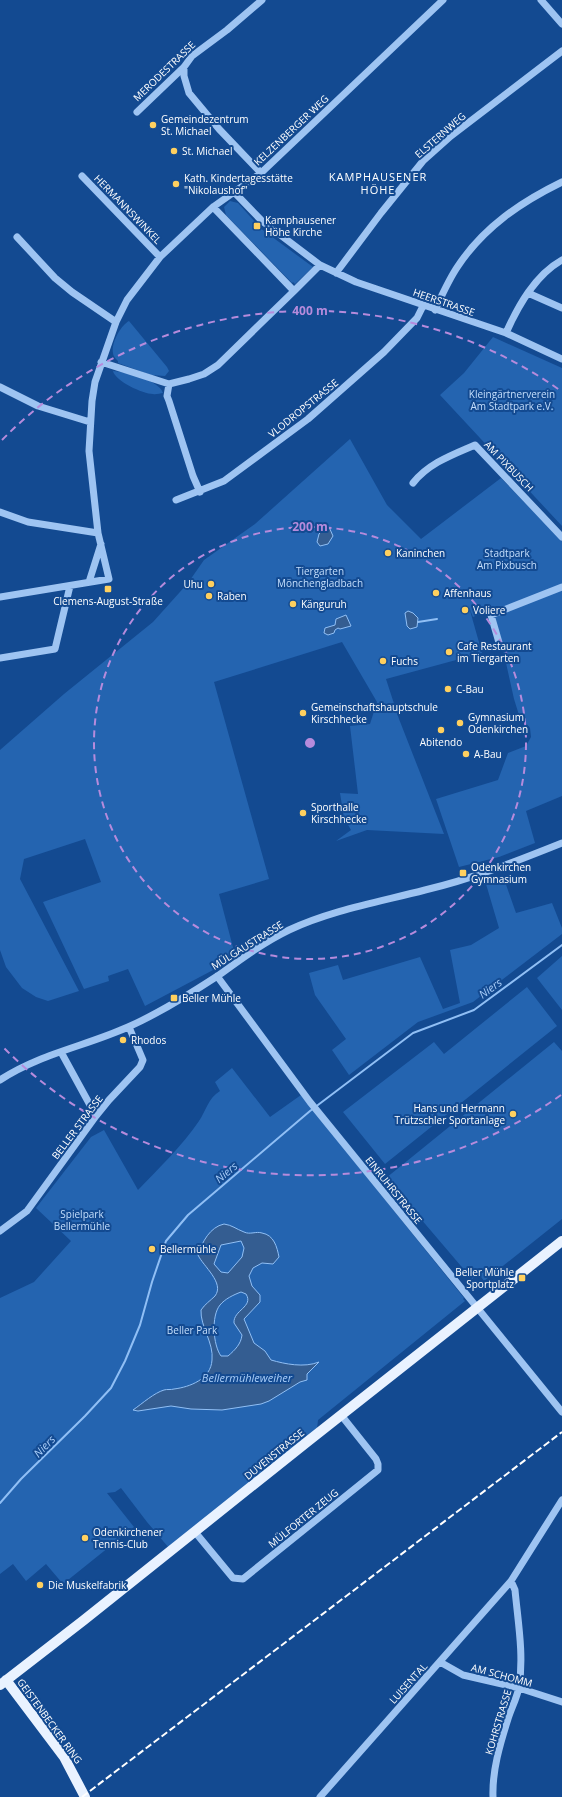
<svg xmlns="http://www.w3.org/2000/svg" width="562" height="1797" viewBox="0 0 562 1797" font-family="'Open Sans',sans-serif">
	<rect width="100%" height="100%" fill="#134a91"/>
	<path fill="#2464b0" d="M230 201 238 203 256 223 254 225 258 229 260 228 313 267 295 284 293 282 292 283 226 215 224 207Z
		M129 321 167 367 169 371 165 376 151 375 118 363V361C116 359 113 356 113 353 111 343 121 325 129 321Z
		M493 337 562 368V526L440 395 464 373Z
		M113 371C126 372 159 380 163 393 160 393 156 395 153 394 143 394 115 381 113 371Z
		M350 439 387 505 421 539 501 478 562 541V796L526 811 535 843 499 857 459 867 436 799 498 780 508 753 526 746 531 737 530 728 519 715 514 699 500 636 487 611 473 617 469 607 482 653 386 679 399 719 444 834 367 830 336 841 351 830 344 818 340 793 358 794 350 726 370 724 377 702 342 642 214 682 269 879 219 894 235 955 215 969 145 1006 128 969 108 976 109 981 84 989 43 902 101 882 85 839 24 859 20 879 79 991 48 1001 36 997 22 988 6 967 0 950V750L64 694 153 622 188 583 204 560 255 524Z
		M503 876 516 913 552 903 562 928V934L473 1002 418 1022 349 1075 332 1050 346 1039 315 995 309 973 338 965 343 980 420 957 443 1009 460 1003 450 950 471 945 499 928 486 884Z
		M562 956V1010L537 978Z
		M527 987 557 1026 385 1164 343 1112 434 1042 444 1054Z
		M554 1042 562 1051V1219L484 1281 479 1274 472 1279 386 1178Z
		M232 1068 270 1117 301 1095 464 1298 463 1299 465 1301 318 1420 317 1429 169 1548 147 1522 121 1488 115 1492 107 1493 134 1527 63 1584 46 1564 26 1581 13 1564 0 1574V1298L34 1282 71 1241 36 1208 91 1137 104 1130 138 1190C159 1168 182 1146 199 1121 206 1111 208 1098 220 1091L215 1082Z"/>
	<path fill="#345d91" stroke="#90bff5" fill-rule="evenodd" d="M327 526 329 527 333 536 328 544 320 546 317 542 319 534Z
		M408 611 413 613 418 618 417 627 410 629 407 626 405 613Z
		M346 615 351 626 340 629 338 628 335 630 334 633 328 635 324 633 325 628 335 625 336 619Z
		M224 1224C232 1225 236 1229 244 1232 250 1235 256 1231 262 1233 274 1235 277 1247 279 1257L273 1264 262 1263 253 1268 249 1276 252 1286 260 1295V1302L244 1319 254 1343 265 1351 271 1360C285 1364 304 1368 319 1362L307 1374V1380L300 1382 269 1401 261 1404 222 1410 191 1409 171 1406 138 1411 133 1410C143 1403 154 1393 164 1390 167 1389 171 1390 174 1389 190 1387 211 1379 212 1360 214 1343 200 1326 201 1310 205 1304 210 1301 215 1296 225 1283 203 1266 198 1255 202 1242 210 1227 224 1224ZM241 1241 244 1248 242 1257 228 1273 221 1272 214 1264 221 1245ZM241 1292 246 1294C254 1307 233 1310 234 1323L242 1335C241 1344 235 1350 228 1356H221C213 1345 211 1316 220 1305 225 1299 233 1295 241 1292Z"/>
	<g fill="none" stroke-linecap="round" stroke-linejoin="round">
		<path stroke="#90bff5" stroke-width="2" d="M418 622 437 619
			M0 1503 21 1479 85 1416 111 1388 125 1361 140 1325 152 1282 166 1241 188 1215 310 1111 413 1033 474 1010 562 945"/>
		<path stroke="#9ec4f2" stroke-width="7" d="M541 0 562 24
			M184 67V76L189 93 219 129 261 173
			M137 112 184 67 192 56 227 30 262 0
			M82 176 160 257
			M235 193 262 221 320 265 356 282 506 333 562 359
			M213 207 294 291 320 265
			M17 237 55 278 72 292 116 322
			M336 273 381 213 423 161 451 136 562 51
			M528 293 562 308
			M435 310C442 295 449 279 458 266 484 227 521 202 562 182
			M506 333C518 306 535 275 562 260
			M101 362 169 384 189 379 204 374 218 365 294 291
			M169 384 167 396 169 401 193 476 200 492
			M0 387 38 406 90 422
			M413 483C429 463 452 455 475 445L562 537
			M176 500 224 481 308 419 384 352 417 318 423 306
			M0 512 28 522 98 533
			M89 582 101 544
			M0 597 109 579 98 533 89 451 92 401 95 382 116 322 127 300 160 257 213 207 261 173 443 0
			M500 646 491 615 562 587
			M0 658 55 649 70 586
			M217 976 310 1102 562 1412
			M61 1052 96 1116
			M0 1080C39 1054 86 1046 128 1027 160 1013 190 994 219 975 241 959 264 942 289 930 332 910 379 902 425 890 472 879 517 861 562 843
			M0 1231 27 1211 96 1116 109 1100 140 1067 143 1060 129 1027
			M195 1532 233 1578 243 1579 378 1470V1464L376 1459 341 1415
			M440 1662 463 1675 519 1688 562 1702
			M320 1797 511 1581
			M493 1797C492 1771 500 1744 508 1719 511 1709 517 1698 519 1687 524 1655 518 1622 515 1590L511 1581 562 1500"/>
		<path stroke="#e9f2ff" stroke-width="10" d="M6 1680 64 1757 85 1797
			M0 1685 84 1620 307 1442 562 1241"/>
		<path stroke="#fff" stroke-width="2" stroke-dasharray="7 3" stroke-linecap="butt" d="M82 1797 562 1432"/>
	</g>
	<g fill="none" stroke="#b68bdc" stroke-width="2" stroke-dasharray="7 5">
		<circle cx="310" cy="743" r="216"/>
		<path d="M561 1095A432 432 0 0 1 2 1046M2 440A432 432 0 0 1 561 391"/>
	</g>
	<g fill="#ffd05f" stroke="#134a91" stroke-width="1.5">
		<circle cx="153" cy="125" r="4"/>
		<circle cx="174" cy="151" r="4"/>
		<circle cx="176" cy="184" r="4"/>
		<rect x="253" y="222" width="8" height="8" rx="2"/>
		<circle cx="388" cy="553" r="4"/>
		<circle cx="211" cy="584" r="4"/>
		<rect x="104" y="585" width="8" height="8" rx="2"/>
		<circle cx="436" cy="593" r="4"/>
		<circle cx="209" cy="596" r="4"/>
		<circle cx="293" cy="604" r="4"/>
		<circle cx="465" cy="610" r="4"/>
		<circle cx="449" cy="652" r="4"/>
		<circle cx="383" cy="661" r="4"/>
		<circle cx="448" cy="689" r="4"/>
		<circle cx="303" cy="713" r="4"/>
		<circle cx="460" cy="723" r="4"/>
		<circle cx="441" cy="730" r="4"/>
		<circle cx="466" cy="754" r="4"/>
		<circle cx="303" cy="813" r="4"/>
		<rect x="459" y="869" width="8" height="8" rx="2"/>
		<rect x="170" y="994" width="8" height="8" rx="2"/>
		<circle cx="123" cy="1040" r="4"/>
		<circle cx="513" cy="1114" r="4"/>
		<circle cx="152" cy="1249" r="4"/>
		<rect x="518" y="1274" width="8" height="8" rx="2"/>
		<circle cx="85" cy="1538" r="4"/>
		<circle cx="40" cy="1585" r="4"/>
	</g>
	<g text-anchor="middle" dominant-baseline="central" stroke-width="4" stroke-linejoin="round" paint-order="stroke">
		<g font-size="10" fill="#fff" stroke="#134a91">
			<text transform="translate(164 71) rotate(-44)">MERODESTRASSE</text>
			<text transform="translate(291 130) rotate(-43)">KELZENBERGER WEG</text>
			<text transform="translate(440 135) rotate(-41)">ELSTERNWEG</text>
			<text transform="translate(128 209) rotate(46)">HERMANNSWINKEL</text>
			<text transform="translate(444 302) rotate(19)">HEERSTRASSE</text>
			<text transform="translate(303 408) rotate(-39)">VLODROPSTRASSE</text>
			<text transform="translate(509 466) rotate(46)">AM PIXBUSCH</text>
			<text transform="translate(247 945) rotate(-32)">MÜLGAUSTRASSE</text>
			<text transform="translate(77 1127) rotate(-53)">BELLER STRASSE</text>
			<text transform="translate(394 1190) rotate(51)">EINRUHRSTRASSE</text>
			<text transform="translate(274 1454) rotate(-39)">DUVENSTRASSE</text>
			<text transform="translate(303 1518) rotate(-39)">MÜLFORTER ZEUG</text>
			<text transform="translate(502 1675) rotate(15)">AM SCHOMM</text>
			<text transform="translate(408 1683) rotate(-48)">LUISENTAL</text>
			<text transform="translate(50 1721) rotate(54)">GEISTENBECKER RING</text>
			<text transform="translate(498 1722) rotate(-73)">KOHRSTRASSE</text>
		</g>
		<g font-size="10" fill="#fff" stroke="#134a91" text-anchor="start">
			<text x="161" y="119">Gemeindezentrum<tspan x="161" dy="12">St. Michael</tspan></text>
			<text x="182" y="151">St. Michael</text>
			<text x="184" y="178">Kath. Kindertagesstätte<tspan x="184" dy="12">"Nikolaushof"</tspan></text>
			<text x="265" y="220">Kamphausener<tspan x="265" dy="12">Höhe Kirche</tspan></text>
			<text x="396" y="553">Kaninchen</text>
			<text x="203" y="584" text-anchor="end">Uhu</text>
			<text x="444" y="593">Affenhaus</text>
			<text x="217" y="596">Raben</text>
			<text x="108" y="601" text-anchor="middle">Clemens-August-Straße</text>
			<text x="301" y="604">Känguruh</text>
			<text x="473" y="610">Voliere</text>
			<text x="457" y="646">Cafe Restaurant<tspan x="457" dy="12">im Tiergarten</tspan></text>
			<text x="391" y="661">Fuchs</text>
			<text x="456" y="689">C-Bau</text>
			<text x="311" y="707">Gemeinschaftshauptschule<tspan x="311" dy="12">Kirschhecke</tspan></text>
			<text x="468" y="717">Gymnasium<tspan x="468" dy="12">Odenkirchen</tspan></text>
			<text x="441" y="742" text-anchor="middle">Abitendo</text>
			<text x="474" y="754">A-Bau</text>
			<text x="311" y="807">Sporthalle<tspan x="311" dy="12">Kirschhecke</tspan></text>
			<text x="471" y="867">Odenkirchen<tspan x="471" dy="12">Gymnasium</tspan></text>
			<text x="182" y="998">Beller Mühle</text>
			<text x="131" y="1040">Rhodos</text>
			<text x="505" y="1108" text-anchor="end">Hans und Hermann<tspan x="505" dy="12">Trützschler Sportanlage</tspan></text>
			<text x="160" y="1249">Bellermühle</text>
			<text x="514" y="1272" text-anchor="end">Beller Mühle<tspan x="514" dy="12">Sportplatz</tspan></text>
			<text x="93" y="1532">Odenkirchener<tspan x="93" dy="12">Tennis-Club</tspan></text>
			<text x="48" y="1585">Die Muskelfabrik</text>
		</g>
		<g font-size="10" fill="#c5dffd" stroke="#134a91">
			<text x="512" y="394">Kleingärtnerverein<tspan x="512" dy="12">Am Stadtpark e.V.</tspan></text>
			<text x="507" y="553">Stadtpark<tspan x="507" dy="12">Am Pixbusch</tspan></text>
			<text x="320" y="571">Tiergarten<tspan x="320" dy="12">Mönchengladbach</tspan></text>
			<text x="82" y="1214">Spielpark<tspan x="82" dy="12">Bellermühle</tspan></text>
			<text x="192" y="1330">Beller Park</text>
		</g>
		<g font-size="11" letter-spacing="1" fill="#fff" stroke="#134a91">
			<text x="378" y="176">KAMPHAUSENER<tspan x="378" dy="13">HÖHE</tspan></text>
		</g>
		<g font-size="11" font-style="italic" fill="#aacef9" stroke="#134a91">
			<text transform="translate(490 988) rotate(-36)">Niers</text>
			<text transform="translate(226 1172) rotate(-40)">Niers</text>
			<text x="247" y="1377">Bellermühleweiher</text>
			<text transform="translate(44 1446) rotate(-46)">Niers</text>
		</g>
	</g>
	<circle cx="310" cy="743" r="6" fill="#b68bdc" stroke="#134a91" stroke-width="2"/>
	<g font-size="12" text-anchor="middle" font-weight="bold" fill="#b68bdc" stroke="#134a91" stroke-width="4" stroke-linejoin="round" paint-order="stroke">
		<text x="310" y="315">400 m</text>
		<text x="310" y="531">200 m</text>
	</g>
</svg>
